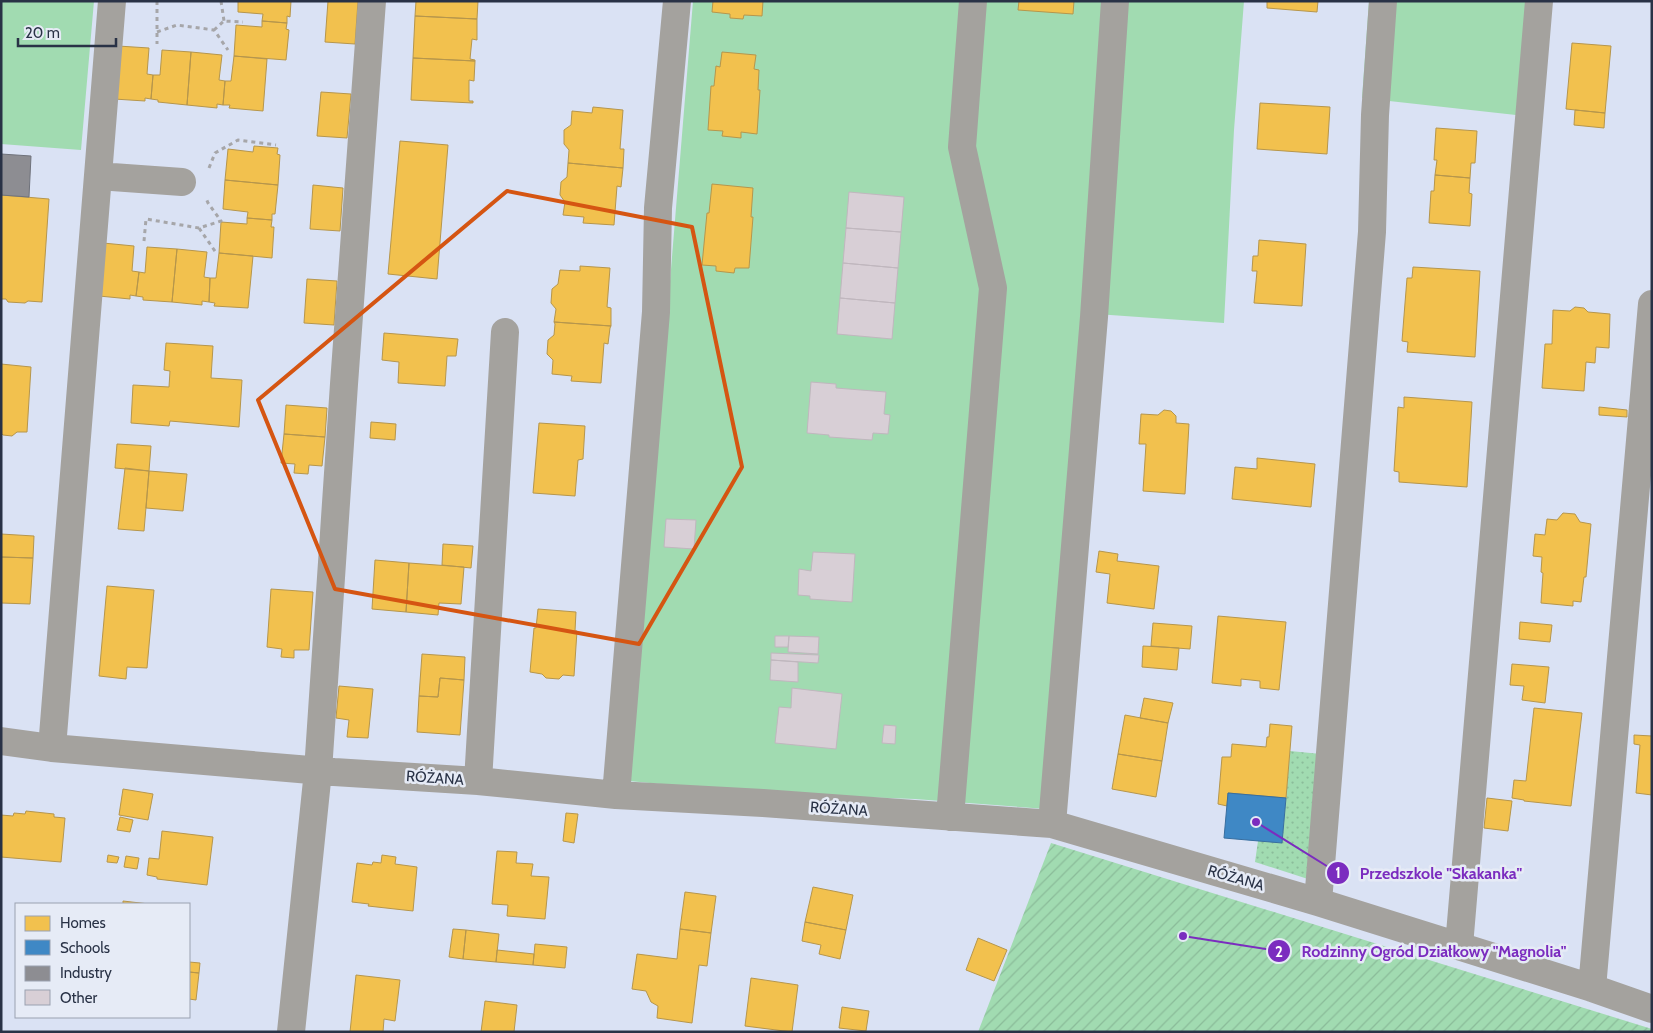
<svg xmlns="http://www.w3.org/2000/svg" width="1653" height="1033" viewBox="0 0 1653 1033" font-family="Cabin,sans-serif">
	<defs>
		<pattern id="park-dots" width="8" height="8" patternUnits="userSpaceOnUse" patternTransform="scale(1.25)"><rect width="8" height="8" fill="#a1dbb1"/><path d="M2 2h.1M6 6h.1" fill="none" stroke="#8bbc9a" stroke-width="1.8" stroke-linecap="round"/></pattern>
		<pattern id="garden-furrows" width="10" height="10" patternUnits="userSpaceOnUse" patternTransform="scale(1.25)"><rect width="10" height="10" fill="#a1dbb1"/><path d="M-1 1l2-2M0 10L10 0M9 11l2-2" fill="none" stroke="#8bbc9a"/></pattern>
	</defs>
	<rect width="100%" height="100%" fill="#dae2f4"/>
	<path fill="#a1dbb1" d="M1 1H94L81 150 1 144Z
		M693 1H1244L1234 130 1224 323 1082 313 1046 809 915 799 757 793 629 781Z
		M1369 1H1526L1516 115 1362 98Z"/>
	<path fill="url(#park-dots)" d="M1290 751 1321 754 1311 880 1255 862 1258 841 1282 842Z"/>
	<path fill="url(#garden-furrows)" d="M1051 843 1652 1029V1032H978Z"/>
	<path fill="#f2c14e" stroke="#b6964c" d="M238 1H291L290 17 287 16V23L262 21 263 14 238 12Z
		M328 1H358L355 44 325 42Z
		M416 1H478L477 19 415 16Z
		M713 1H763L762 16 744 15 743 19 730 18V14L712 12Z
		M1019 1H1074L1073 14 1018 10Z
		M1267 1H1318L1317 12 1267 8Z
		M415 16 477 19V40L472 39 470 59 475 60V61L413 58Z
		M262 21 287 23 286 29 289 30 286 60 234 56 236 25 262 27Z
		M1572 43 1611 46 1605 113 1566 109Z
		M118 46 149 48 147 74 153 75 151 99 145 98V101L114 99Z
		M162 50 191 52 187 105 158 102V100L151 99 153 75H160Z
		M191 52 222 55 219 80 225 81 223 105 217 104V108L187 105Z
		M722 52 756 55 754 69 759 70 758 90H760L757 134 741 132V138L722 136 723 131 708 130 711 86H714L716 66 720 67Z
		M234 56 267 59 263 111 229 108 230 105H223L225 81H231Z
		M413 58 475 61 474 81 469 80V101H473V103L411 100Z
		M321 92 351 94 347 138 317 136Z
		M1260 103 1330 107 1327 154 1257 149Z
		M593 107 623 110 620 149H624L623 168 568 163 569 150 564 144V130L571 125 572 111 592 113Z
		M1575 110 1605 113 1604 128 1574 125Z
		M1436 128 1477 131 1475 163H1471L1470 178 1435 175 1437 160H1434Z
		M400 141 448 145 437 279 388 274Z
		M254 146 278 148 277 154 280 155 278 185 225 180 228 149 253 152Z
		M568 163 623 168 621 187 617 186 614 225 583 223 584 217 563 215 565 202 560 195 561 182 567 177Z
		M1435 175 1470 178 1469 193 1472 194 1470 226 1429 223 1431 191H1434Z
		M225 180 278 185 275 214H272V220L247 218 248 212 223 209Z
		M712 184 753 188 751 217H753L749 268H735L734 273 716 271V266L702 265 707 213H709Z
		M313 185 343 188 340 231 310 229Z
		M1 195 49 199 42 302 28 301 25 303 8 302 6 299H1Z
		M247 218 272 220 271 227H274L272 258 219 253 221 222 247 224Z
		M1259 240 1306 244 1302 306 1254 303 1257 271H1252L1253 256H1258Z
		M103 243 134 246 132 271 139 272 136 296 130 295V299L99 296Z
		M147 247 177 249 172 302 143 300V297L136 296 139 272 145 273Z
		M177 249 207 252 204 277 210 278 209 302 202 301V305L172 302Z
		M219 253 253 256 248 308 214 306 215 303 209 302 210 278H216Z
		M580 266 610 268 607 307 611 308V326L554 322 556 309 551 303 552 289 558 284 560 270 580 271Z
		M1413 267 1480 271 1475 357 1407 352 1408 342 1402 341 1407 278H1412Z
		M307 279 337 281 334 325 304 323Z
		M1575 307 1584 308 1588 312 1610 314 1609 348 1596 347 1595 363 1586 362 1584 391 1542 388 1545 344H1552L1553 310 1570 311Z
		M554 322 611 326 610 328 608 344 604 343 601 383 571 381 572 376 552 374 553 360 547 354 548 340 554 335 555 324Z
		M384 333 458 339 456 356H447L445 386 398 383 399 362 382 360Z
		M166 343 213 346 211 378 242 380 239 427 170 421 169 426 131 423 133 385 169 387 170 371 164 370Z
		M1 364 31 367 27 432H17L12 436 3 435 1 433Z
		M1404 397 1472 402 1467 487 1399 482V472L1394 471 1398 407 1404 408Z
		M286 405 327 408 325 437 284 434Z
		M1599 407 1627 410V417L1599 415Z
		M1164 410 1171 411 1176 416V423L1189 424 1185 494 1143 491 1146 444H1139L1141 414 1158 415Z
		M371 422 396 424 395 440 370 438Z
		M539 423 585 426 583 459 578 460 575 496 533 493Z
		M284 434 325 437 322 466 309 465 308 474 294 473 295 464 281 463Z
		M117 444 151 446 149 471 115 468Z
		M1257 458 1315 464 1311 507 1232 499 1235 467 1257 469Z
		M125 468 149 471 144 531 118 529Z
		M149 471 187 474 183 511 146 508Z
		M1563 513 1575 514 1580 522 1591 524 1586 577H1584L1581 602 1573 601V606L1541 603 1543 573 1541 572 1542 557 1533 556 1535 534 1545 535 1547 519 1557 520Z
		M1 534 34 536 33 558 1 557Z
		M443 544 473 546 471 568 442 565Z
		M1099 551 1118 554 1117 561 1159 566 1154 609 1107 603 1110 574 1096 572Z
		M1 557 33 558 30 604 1 603Z
		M375 560 409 563 406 612 372 609Z
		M409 563 464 567 461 604 439 603 438 615 406 612Z
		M107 586 154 590 147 668 127 667 126 679 99 676Z
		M271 589 313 592 309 650H294V658L281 657 282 649 267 647Z
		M538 609 576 612 575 631H577L574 676 563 675 559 679 546 678 542 674 530 672 534 628H536Z
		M1218 616 1286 622 1279 690 1260 688V681L1241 679V686L1212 683Z
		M1520 622 1552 625 1550 642 1519 639Z
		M1153 623 1192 626 1190 649 1151 646Z
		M1143 646 1179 648 1177 670 1142 667Z
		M422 654 465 657 464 680 440 678 438 697 419 696Z
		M1512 664 1549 667 1545 703 1522 700 1524 686 1510 685Z
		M440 678 464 680 460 735 417 732 419 696 438 697Z
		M339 686 373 689 368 738 347 737 349 720 336 718Z
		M1144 698 1173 703 1168 723 1140 718Z
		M1534 708 1582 713 1571 806 1524 801V800L1512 798 1514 780 1526 781Z
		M1125 715 1168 723 1162 761 1118 754Z
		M1270 724 1292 726 1286 798 1228 793 1227 806 1218 804 1222 757H1231L1232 744 1266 747 1267 737H1269Z
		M1634 735 1652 736V795L1636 793 1640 745 1634 744Z
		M1118 754 1162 761 1156 797 1112 789Z
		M123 789 153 794 148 820 119 815Z
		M1487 798 1512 801 1508 831 1484 828Z
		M26 811 54 814V817L65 818 61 862 1 857V815L13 816 14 813 25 814Z
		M566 813 578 814 574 843 563 841Z
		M120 817 133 820 130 832 117 830Z
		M162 831 213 837 207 885 157 879V877L147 875 149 858 159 859Z
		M497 851 517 852 516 863 533 864 531 876 549 877 545 919 507 916 508 905 492 904Z
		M108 855 119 857 117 863 107 862Z
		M382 855 396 857 395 864 417 867 413 911 368 906 369 904 352 902 357 863 372 865 373 862 381 863Z
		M126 856 139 858 137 869 124 867Z
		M813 887 853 895 846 930 805 922Z
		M685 892 716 896 711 933 680 929Z
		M123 901 149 904H123Z
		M805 922 846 930 840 959 819 954 821 945 802 941Z
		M453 929 466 930 463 959 449 957Z
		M680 929 711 933 707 966 699 965 692 1023 657 1018 658 1006 651 1002 646 991 632 989 637 954 677 959Z
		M466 930 499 934 496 962 463 959Z
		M978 938 1007 950 994 981 966 970Z
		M535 944 567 947 565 968 533 965Z
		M497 950 534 954 533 965 496 962Z
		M189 962 200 963 199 973 189 972Z
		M189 972 199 973 196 1000 189 999Z
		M356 975 400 980 395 1021 384 1019 383 1032H350Z
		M751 978 798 985 792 1032 745 1026Z
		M485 1001 517 1005 514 1032H474H481Z
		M842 1007 869 1011 866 1031 839 1028Z"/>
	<path fill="#3f88c5" stroke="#386e9f" d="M1228 793 1286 798 1282 843 1224 838Z"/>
	<path fill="#8d8d92" stroke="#6f727b" d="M1 154 31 156 29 197 1 195Z"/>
	<path fill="#d8cfd6" stroke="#c0b7be" d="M849 192 904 197 901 232 846 228Z
		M846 228 901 232 898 268 843 263Z
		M843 263 898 268 895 303 840 298Z
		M840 298 895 303 892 339 837 334Z
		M811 382 836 384V388L886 392 884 414 890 415 888 434 873 433 872 440 829 437V435L807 433Z
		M666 519 696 520 694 549 664 547Z
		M813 552 855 554 852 602 810 599V596L798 595 799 569 811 571Z
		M775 636H789L788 647H775Z
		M789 636 819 637 818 654 788 652Z
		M771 653 819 655 818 663 771 660Z
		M771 660 798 662V682L770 680Z
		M792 688 842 694 836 749 775 743 779 707 791 708Z
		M884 725 896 726 895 744 882 743Z"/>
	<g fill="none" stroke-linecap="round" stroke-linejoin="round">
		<path stroke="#a6a6a9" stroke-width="3" stroke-dasharray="4 4" stroke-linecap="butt" d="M157 1V44
			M221 1 224 21
			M214 30 224 21 243 22
			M157 32 177 25 214 30 228 50
			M209 168 215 153 238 140 276 145
			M199 228 217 254
			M144 241 146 219 199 228 221 221 208 203 206 198"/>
		<path stroke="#a4a29e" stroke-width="28" d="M98 176 182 182
			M1 741 52 748 334 772 478 781 616 795 763 803 1052 824 1318 902 1592 988 1652 1009
			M52 748 112 1
			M478 781 505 332
			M616 795 656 312 658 208 677 1
			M950 817 993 288 962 147 973 1
			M1052 824 1094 317 1115 1
			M1318 902 1372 232 1375 115 1383 1
			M1459 946 1539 1
			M1592 988 1652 304
			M291 1032 318 771 344 384 372 1"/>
	</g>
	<path fill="none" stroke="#d55512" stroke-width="4" stroke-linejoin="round" d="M507 191 692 227 742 467 639 644 335 589 258 400Z"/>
	<g text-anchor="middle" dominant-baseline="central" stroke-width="5" stroke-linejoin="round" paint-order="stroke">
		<g font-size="15" fill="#293246" stroke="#e6ebf6">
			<text transform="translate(435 778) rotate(4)">RÓŻANA</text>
			<text transform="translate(839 809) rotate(4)">RÓŻANA</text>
			<text transform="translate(1236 878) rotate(16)">RÓŻANA</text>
		</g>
	</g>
	<path fill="none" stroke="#7b2cbf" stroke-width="2" d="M1256 822L1338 873M1183 936L1279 951"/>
	<g fill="#7b2cbf" stroke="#e6ebf6" stroke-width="2">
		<circle cx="1256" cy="822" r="5"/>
		<circle cx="1183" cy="936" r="5"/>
		<circle cx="1338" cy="873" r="12"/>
		<circle cx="1279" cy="951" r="12"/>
	</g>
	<g font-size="15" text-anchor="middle" font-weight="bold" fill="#fff">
		<text x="1338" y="878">1</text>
		<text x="1279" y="957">2</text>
	</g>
	<g font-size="16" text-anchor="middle" font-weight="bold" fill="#7b2cbf" stroke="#e6ebf6" stroke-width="5" stroke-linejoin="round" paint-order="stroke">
		<text x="1441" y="879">Przedszkole "Skakanka"</text>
		<text x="1434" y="957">Rodzinny Ogród Działkowy "Magnolia"</text>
	</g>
	<rect width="1653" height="1033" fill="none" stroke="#293246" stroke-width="5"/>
	<rect x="15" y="903" width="175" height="115" fill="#e6ebf6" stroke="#9aa1b0"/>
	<rect x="25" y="916" width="25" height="15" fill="#f2c14e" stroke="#9aa1b0"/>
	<text x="60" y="928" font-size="15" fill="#293246">Homes</text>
	<rect x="25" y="940" width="25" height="15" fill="#3f88c5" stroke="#9aa1b0"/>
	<text x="60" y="953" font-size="15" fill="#293246">Schools</text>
	<rect x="25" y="966" width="25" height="15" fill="#8d8d92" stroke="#9aa1b0"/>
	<text x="60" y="978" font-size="15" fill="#293246">Industry</text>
	<rect x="25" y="990" width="25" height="15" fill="#d8cfd6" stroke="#9aa1b0"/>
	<text x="60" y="1003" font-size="15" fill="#293246">Other</text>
	<path d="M18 38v8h98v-8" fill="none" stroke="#293246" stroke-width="2.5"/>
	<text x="25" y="38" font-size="15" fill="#293246" stroke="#e6ebf6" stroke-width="4" paint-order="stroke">20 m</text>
</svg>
